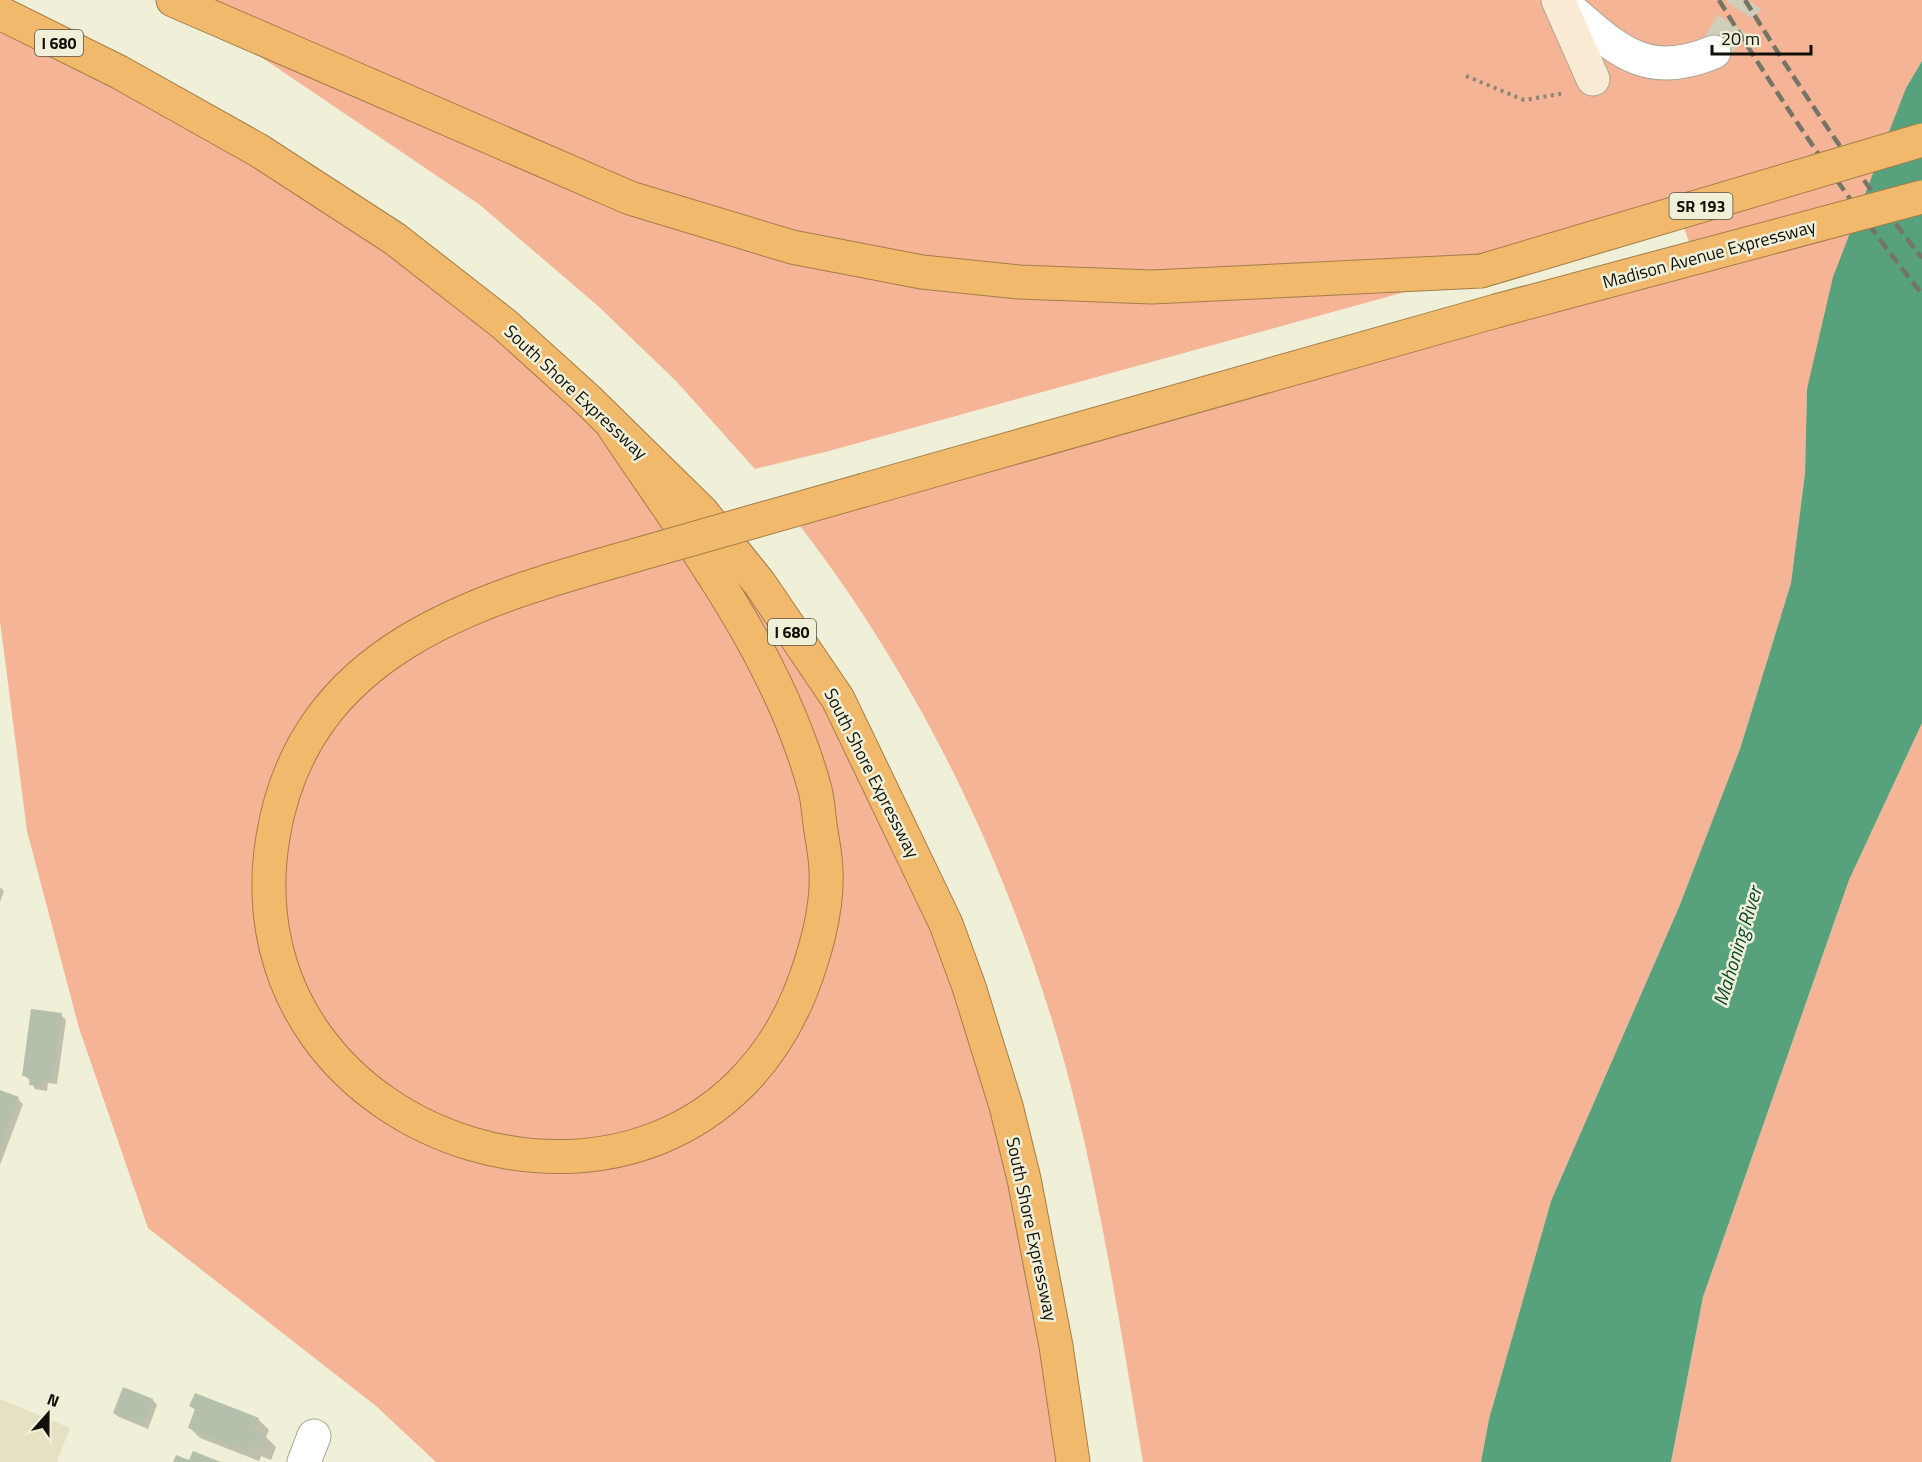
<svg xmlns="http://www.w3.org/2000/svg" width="1922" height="1462" viewBox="0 0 1922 1462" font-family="'Titillium Web',sans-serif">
	<rect width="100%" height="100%" fill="#f0efd8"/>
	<path fill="#e5e2c4" d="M0 1399 70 1428 57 1462H0Z"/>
	<path fill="#f5b495" d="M173 0H1922V61L1906 88 1807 389 1805 473 1791 583 1740 749 1679 907 1551 1201 1489 1419 1481 1462H1143C1120 1327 1100 1190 1063 1057 1007 861 916 672 789 512L1694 257 1679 213 1481 271 829 451 755 469 676 381 598 306 480 205 190 9Z
		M0 13 396 239 760 584 969 987 1073 1462H436L376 1406 148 1228 79 1028 27 831 0 621Z
		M1922 723V1462H1671L1703 1297 1849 880Z"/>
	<path fill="#57a17d" d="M1922 61V723L1849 880 1703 1297 1671 1462H1481L1489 1419 1551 1201 1679 907 1740 749 1791 583 1805 473 1807 389 1833 277 1906 88Z"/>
	<path fill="#0003" d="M0 887 4 891 0 902Z
		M61 1015 66 1020 57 1084 48 1083 47 1091 35 1089 31 1081 23 1075Z
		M0 1092 18 1099 23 1104 0 1165Z
		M124 1389 153 1400 157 1405 148 1429 119 1417 114 1413Z
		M191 1406 258 1419 269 1430 266 1437 276 1447 271 1460 261 1456 259 1461 200 1438 189 1427 196 1411Z"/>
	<path fill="#b5c0ac" d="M31 1009 62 1013 52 1080 44 1079 43 1086 29 1085 30 1077 22 1076Z
		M0 1090 19 1097 0 1147Z
		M123 1387 153 1399 143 1425 113 1413Z
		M195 1393 259 1418 254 1430 266 1435 261 1450 251 1446 249 1452 188 1428 195 1409 189 1406Z
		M193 1451 221 1462H173L176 1455 189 1460Z"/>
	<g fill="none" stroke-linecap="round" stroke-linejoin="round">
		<path stroke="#cfceb9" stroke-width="33" stroke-dasharray="33 16" stroke-linecap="butt" d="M1714 52 1747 0"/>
		<g stroke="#a6a58f" stroke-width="35">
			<path id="street" d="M1559 0C1612 44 1641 83 1714 52
				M304 1462 314 1436"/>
		</g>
		<g stroke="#a6a58f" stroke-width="35">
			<path id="secondary" d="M1558 0 1593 79"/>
		</g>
		<g stroke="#a27e49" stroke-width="35">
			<path id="highway" d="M173 0 630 198 792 247 922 272 1019 282 1152 287 1481 271
				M0 13 119 72 258 150 395 239 504 324 588 400 702 512 760 584 838 699 946 924 969 987 1006 1106 1024 1179 1056 1346 1073 1462
				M613 426C689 540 777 652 814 786 818 798 818 811 820 824 822 840 826 856 826 872 828 910 814 958 800 993 678 1289 221 1151 273 837 304 648 476 600 636 555
				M864 490 1496 311"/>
		</g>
		<path stroke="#878677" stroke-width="4" stroke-dasharray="3 4.5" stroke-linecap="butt" d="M1466 76 1524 100 1565 93"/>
		<use href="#street" stroke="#fff" stroke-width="33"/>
		<use href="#secondary" stroke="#faead3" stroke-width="33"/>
		<use href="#highway" stroke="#f0b96b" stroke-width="33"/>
		<path stroke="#757466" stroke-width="4.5" stroke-dasharray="12 6" stroke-linecap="butt" d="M1719 0C1781 102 1848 201 1922 294
			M1745 0C1800 89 1858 176 1922 258"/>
		<g stroke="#a27e49" stroke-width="35" stroke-linecap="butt">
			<path id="highway-bridge" d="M1481 271 1922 140
				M1496 311 1922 197
				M636 555 864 490"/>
		</g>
		<use href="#highway-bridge" stroke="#f0b96b" stroke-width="33"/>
	</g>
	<g text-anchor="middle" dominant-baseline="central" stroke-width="5" stroke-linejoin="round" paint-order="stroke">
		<g fill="#f0efd8" stroke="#545347" stroke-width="1.5">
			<rect x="35" y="30" width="48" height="26" rx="4.5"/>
			<rect x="1669.5" y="193" width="63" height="26" rx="4.5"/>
			<rect x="768" y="619" width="48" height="26" rx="4.5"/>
		</g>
		<g font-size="16" font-weight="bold" fill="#111009">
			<text x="59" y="43">I 680</text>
			<text x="1701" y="206">SR 193</text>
			<text x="792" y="632">I 680</text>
		</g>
		<g font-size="18" fill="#111009" stroke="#f0efd8">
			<text transform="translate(1709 254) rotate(-15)">Madison Avenue Expressway</text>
			<text transform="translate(576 392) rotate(43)">South Shore Expressway</text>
			<text transform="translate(872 773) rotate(63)">South Shore Expressway</text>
			<text transform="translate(1032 1229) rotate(78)">South Shore Expressway</text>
		</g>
		<g font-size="20" font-style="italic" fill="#09472e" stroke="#f0efd8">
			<text transform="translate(1737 946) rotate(-73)">Mahoning River</text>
		</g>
	</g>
	<g transform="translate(48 1414) rotate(21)" stroke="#f0efd8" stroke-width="4.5" paint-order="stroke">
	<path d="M0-4.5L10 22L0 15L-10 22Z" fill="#111009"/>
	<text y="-9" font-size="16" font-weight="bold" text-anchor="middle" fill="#111009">N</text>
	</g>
	<path d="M1712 45v9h99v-9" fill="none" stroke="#111009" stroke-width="3"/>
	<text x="1721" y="45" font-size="18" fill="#111009" stroke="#f0efd8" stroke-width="4.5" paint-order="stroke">20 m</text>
</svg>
